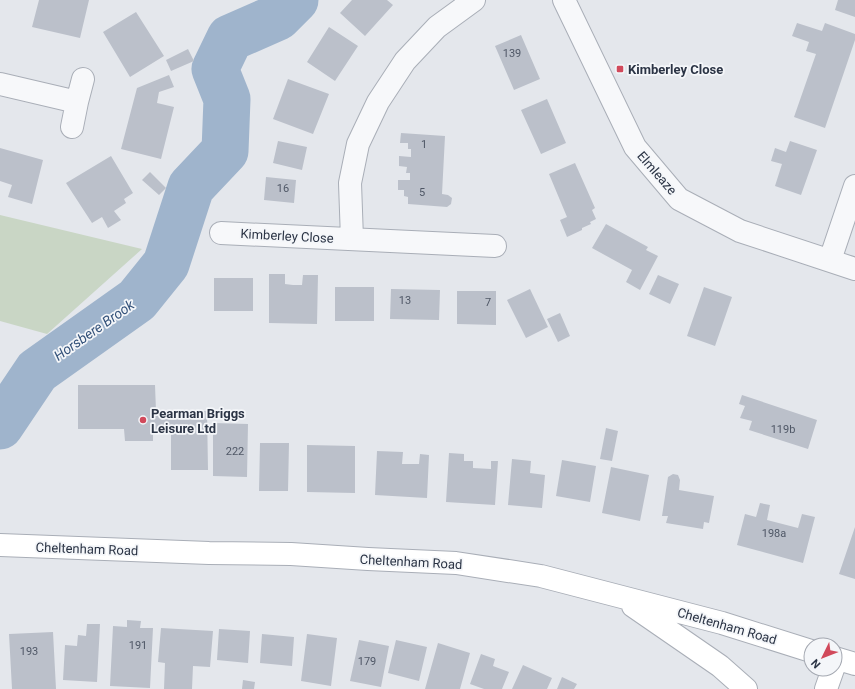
<svg xmlns="http://www.w3.org/2000/svg" width="855" height="689" viewBox="0 0 855 689" font-family="Roboto,sans-serif">
	<rect width="100%" height="100%" fill="#e4e7ec"/>
	<path fill="#c9d6c5" d="M0 215 142 249 47 334 0 321Z"/>
	<g fill="none" stroke-linecap="round" stroke-linejoin="round">
		<path stroke="#9fb4cc" stroke-width="47" d="M0 426 37 371 137 300 166 264 191 187 225 151 227 99 215 69 230 38 278 17 295 0"/>
	</g>
	<path fill="#bbc0ca" d="M39 0H89L80 38 32 27Z
		M352 0H387L393 5 365 36 340 13Z
		M838 0H855V17L835 10Z
		M136 12 164 56 130 77 103 32Z
		M797 23 822 31 825 23 855 34V40L825 128 794 117 816 54 806 51 809 42 792 36Z
		M329 27 358 46 335 81 307 62Z
		M521 35 540 79 514 90 495 46Z
		M188 49 194 61 171 71 166 60Z
		M169 75 174 87 159 92 157 103 174 107 161 159 121 149 137 88Z
		M288 79 329 94 313 134 273 119Z
		M547 99 566 143 541 154 521 110Z
		M401 133 445 136 442 194 448 195 452 198 451 204 447 207 408 204V197L404 196V190H398V180H410V173H406L407 167 399 166V156L411 157V149H408V143H400Z
		M278 141 307 147 302 170 273 163Z
		M790 141 817 150 801 195 775 186 782 164 771 161 775 148 786 152Z
		M0 148 43 160 32 204 8 197 12 185 0 181Z
		M111 156 133 193 124 199 126 203 114 211 121 220 108 228 102 217 92 223 66 183Z
		M575 163 595 208 592 210 596 219 590 222 591 224 582 228V230L567 237 560 220 567 217 549 174Z
		M150 172 166 188 159 195 142 180Z
		M266 177 296 180 294 203 264 200Z
		M606 224 648 247 646 250 658 256 640 290 626 282 632 270 592 248Z
		M269 274H285V284L293 285H302L303 275H318L317 324 269 323Z
		M658 275 679 284 670 304 649 294Z
		M214 278H253V311H214Z
		M335 287H374V321H335Z
		M704 287 732 297 715 346 687 336Z
		M391 289 440 290 439 320 390 319Z
		M530 289 548 327 526 338 507 300Z
		M457 291H496V325L457 324Z
		M560 313 570 336 558 342 547 319Z
		M78 385H155L156 411H207L208 470H171V431H153V441H125L124 429H78Z
		M742 395 817 420 808 449 749 430 752 421 740 418 745 406 739 404Z
		M213 423 248 424 247 477 213 476Z
		M606 428 618 431 612 461 600 459Z
		M260 443H289L288 491H259Z
		M307 445 355 446V493L307 492Z
		M377 451 403 452 402 464H419L420 454 429 455 427 498 375 495Z
		M449 453 464 454V461H473V468L491 469V461H498L495 505 446 502Z
		M512 459 531 461 530 473 545 475 542 508 508 505Z
		M562 460 596 466 590 502 556 496Z
		M611 467 649 475 640 521 602 513Z
		M673 474 678 475 680 480 679 490 714 496 709 523 704 522 703 529 666 523 668 516H662L668 477Z
		M760 503 770 505 767 520 798 528 802 514 815 517 803 563 737 545 745 514 756 517Z
		M855 527V579L839 574Z
		M127 620 141 621 140 628H153L150 688 110 686 113 626 127 627Z
		M87 624H100L97 682 63 680 65 645 77 646 78 635 86 636Z
		M161 628 213 631 210 667 193 666 192 689H164L165 663 158 662Z
		M219 629 250 631 248 663 217 660Z
		M53 632 56 689H12L9 634Z
		M262 634 294 637 292 666 260 663Z
		M307 634 337 638 331 686 301 681Z
		M359 640 389 646 381 687 350 681Z
		M396 640 427 647 419 681 388 673Z
		M438 643 470 653 460 689H425Z
		M481 654 495 659 493 666 509 672 502 689H484L470 684Z
		M523 665 552 678 547 689H512Z
		M562 677 577 684 574 689H557Z
		M243 680 255 682 254 689H242Z"/>
	<g fill="none" stroke-linecap="round" stroke-linejoin="round">
		<g stroke="#a9aeb7" stroke-width="24">
			<path id="street" d="M564 0 635 147 679 199 740 231 855 269
				M0 84 77 102 83 79
				M72 127 77 102
				M221 233 495 246
				M352 239 350 183 358 144 378 102 405 61 437 27 474 0
				M830 260 855 186"/>
		</g>
		<g stroke="#a9aeb7" stroke-width="24">
			<path id="secondary" d="M0 545 209 553 291 554 368 559 456 563 541 576 722 623 811 651
				M633 606 720 666 746 689
				M835 658 855 664
				M826 689 833 669"/>
		</g>
		<use href="#street" stroke="#f7f8fa" stroke-width="22"/>
		<use href="#secondary" stroke="#fff" stroke-width="22"/>
	</g>
	<g fill="#d1495b" stroke="#f4f6f9" stroke-width="1.5">
		<rect x="616" y="65" width="8" height="8" rx="2"/>
		<circle cx="143" cy="420" r="4"/>
	</g>
	<g text-anchor="middle" dominant-baseline="central" stroke-width="3.5" stroke-linejoin="round" paint-order="stroke">
		<g font-size="11" fill="#4f5766">
			<text x="512" y="53">139</text>
			<text x="424" y="144">1</text>
			<text x="283" y="188">16</text>
			<text x="422" y="192">5</text>
			<text x="405" y="300">13</text>
			<text x="488" y="302">7</text>
			<text x="783" y="429">119b</text>
			<text x="235" y="451">222</text>
			<text x="774" y="533">198a</text>
			<text x="138" y="645">191</text>
			<text x="29" y="651">193</text>
			<text x="367" y="661">179</text>
		</g>
		<g font-size="13" font-weight="bold" fill="#2b3445" stroke="#f4f6f9" text-anchor="start">
			<text x="628" y="69">Kimberley Close</text>
			<text x="151" y="413">Pearman Briggs<tspan x="151" dy="15">Leisure Ltd</tspan></text>
		</g>
		<g font-size="13" fill="#2b3445" stroke="#f4f6f9">
			<text transform="translate(657 173) rotate(49)">Elmleaze</text>
			<text transform="translate(287 236) rotate(3)">Kimberley Close</text>
			<text transform="translate(87 549) rotate(2)">Cheltenham Road</text>
			<text transform="translate(411 562) rotate(3)">Cheltenham Road</text>
			<text transform="translate(727 626) rotate(16)">Cheltenham Road</text>
		</g>
		<g font-size="14" font-style="italic" fill="#34527a" stroke="#f4f6f9">
			<text transform="translate(94 330) rotate(-35)">Horsbere Brook</text>
		</g>
	</g>
	<g transform="translate(823 657) rotate(227)"><circle r="19" fill="#f4f6f9" stroke="#a4a8b1"/>
	<path d="M0-3L7 15L0 10L-7 15Z" fill="#d1495b"/>
	<text y="-6" font-size="11" font-weight="bold" text-anchor="middle" fill="#2b3445">N</text>
	</g>
</svg>
